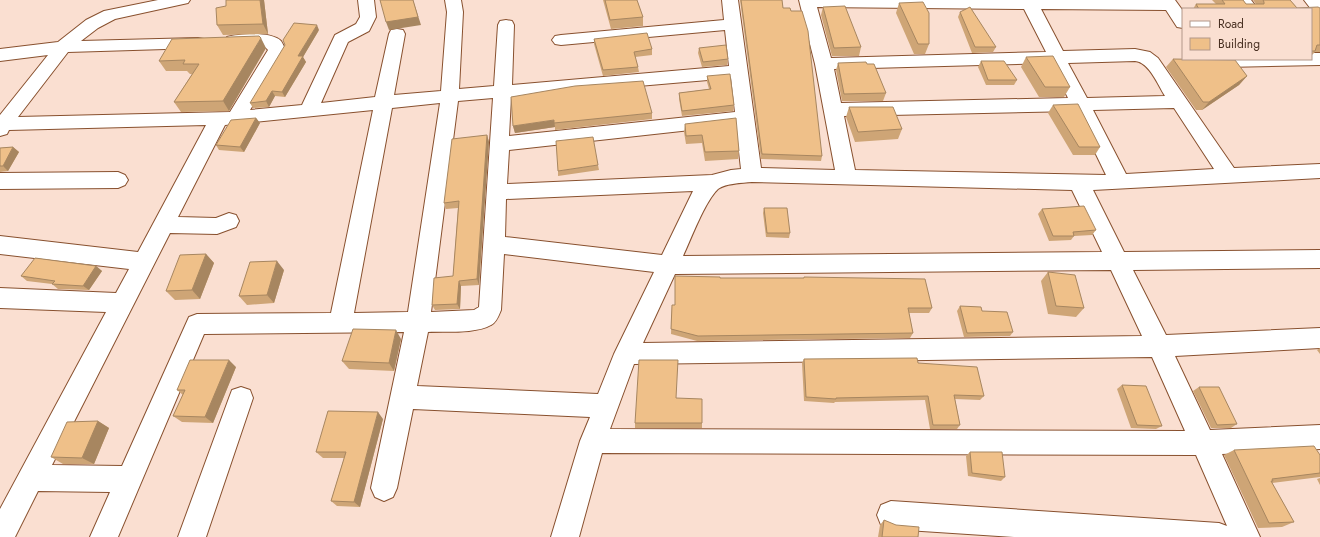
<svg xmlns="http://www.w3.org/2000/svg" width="1320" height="537" viewBox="0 0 1320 537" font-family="Jost,sans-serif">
	<rect width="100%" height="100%" fill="#fadfd1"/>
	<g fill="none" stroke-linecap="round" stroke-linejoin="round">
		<g stroke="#88502e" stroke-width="2">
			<path id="minor" d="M158 0H190L188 3 115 19 98 28 81 41 198 38 204 39 207 43 204 47 198 48 68 52 18 117 230 112 268 50C262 41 238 48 227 45L224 41 227 37C239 34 271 31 281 41 283 44 284 47 286 50L250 110 302 105 335 35 356 24 360 17 358 0H374L376 17 369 31 348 42 321 103 375 97 389 34 391 30 397 29 403 30 405 34 394 95 441 91 447 12 445 0H461L463 12 459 89 494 86 498 25 500 21 506 20 512 21 514 25 512 85 729 66 725 30 561 45 555 44 552 40 555 36 561 35 724 20 722 0H738L761 168 835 170 815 64 799 0H1175L1183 11V28L1177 27 1166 10 1041 9 1063 51 1135 49 1150 52 1158 58 1234 168 1320 164V178L1093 190 1124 252 1320 250V268L1133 270 1166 335 1320 328V348L1175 356 1210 430 1320 425V449L1222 454 1260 537H1014L891 529 881 525 877 515 881 505 891 501 1219 523 1227 526 1196 455 602 453 579 537H551L580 441 590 417 413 409 397 488 393 497 384 501 375 497 371 488 404 332 204 334 118 537H90L110 492 38 491 15 537H0V509L106 312 0 308V288L116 293 129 269 0 254V236L138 252 206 125 9 130 7 134 0 136V115L48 55 0 61V49L58 42 86 20 104 11ZM817 7 1024 9 1046 52 831 58ZM1135 61C1149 62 1158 85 1165 96L1087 98 1068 63ZM1051 63 1068 98 841 103 834 69ZM731 78 735 112 509 136 511 97ZM493 98 479 307 474 310 431 312 458 101ZM440 103 408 312 354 313 392 108ZM1174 108 1214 169 1126 174 1093 110ZM373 110 331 313 197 314 189 317 122 466 52 465 170 233 217 234 236 227 239 221 236 215 229 213 216 218 178 217 225 125ZM1075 111 1106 175 855 170 844 116ZM736 125 741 169 731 170 712 175 507 184 509 150ZM752 182 1072 190 1102 252 683 256C691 239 705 201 718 189 726 183 742 183 752 182ZM693 191 662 255 505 237 506 199ZM504 254 654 272 614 354 598 394 417 386 428 332C445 331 476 334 491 325 496 323 499 315 501 310ZM1111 270 1142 336 643 343 675 274ZM1152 357 1185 431 610 429 634 364Z
				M1235 0H1251L1258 9H1241Z
				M1304 0H1320V14L1314 13Z
				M1311 53H1320V65L1225 67 1212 63 1209 59H1311Z
				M118 172 125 175 128 180 125 185 118 188 0 189V173Z
				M241 387 250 390 253 398 206 537H178L229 398 232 390Z"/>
		</g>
		<use href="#minor" fill="#fff" fill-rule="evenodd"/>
	</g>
	<path fill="#cea576" d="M264 0 268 34 223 35 217 25 226 6Z
		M603 0H637L643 17V26L611 29Z
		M740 0H782L783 8 791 11 822 156 821 161 761 159Z
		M1212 0H1243L1246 4H1256L1253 0H1290L1297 8H1320V52H1315L1311 56V9H1193L1196 4H1216Z
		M899 3 929 44 925 54H914L896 13Z
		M823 7 861 47 859 56H832L821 15Z
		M960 12 996 47 993 52 972 53 958 17Z
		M319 30 303 57 306 62 285 97 275 96 269 107 253 108 250 103Z
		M594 39 652 49V55L635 57 638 67 639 72 603 76 594 44Z
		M266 48 229 111 181 112 174 102 192 74H190L187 71H166L159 61Z
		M699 48 728 59 727 65 702 67 698 53Z
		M1026 57 1070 87 1064 97H1039L1021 67Z
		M1173 59 1247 76 1239 85 1202 110H1196L1166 67Z
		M981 61 1017 80 1014 85H986L978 67Z
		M838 63 867 64 886 93 883 101H842L836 70Z
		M707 76 734 105 733 111 682 116 679 99V93L709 89 707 82Z
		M1053 105 1100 147 1095 155H1073L1048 113Z
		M849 107 902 129 898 139 855 142 846 117Z
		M652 113V119L555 130V127L515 133 513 126Z
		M256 118 260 123 244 152 219 150 216 145Z
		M685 124 739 151 738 159 705 161 702 143 686 144 684 132Z
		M487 135 489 142 479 285 461 286 460 309 435 310 432 305 453 276 458 208 446 209 444 203Z
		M13 147 19 152 8 171 0 172V148Z
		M598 165 599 170 558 176V171Z
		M764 208 790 233 789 238 766 237 763 213Z
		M1042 209 1096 230 1092 235 1074 236 1071 240 1049 241 1038 214Z
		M206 254 214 263 200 299 175 300 166 291Z
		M96 266 102 271 89 290 58 289 52 284 27 281 21 276Z
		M284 270 274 303 247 305 239 296Z
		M1048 272 1084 308 1076 317 1048 314 1041 281Z
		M804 277 932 308 929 313H909L913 333 910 338 697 341 671 334 672 305H675L720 278H804Z
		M960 306 982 311 1013 332 1010 336 964 337 957 311Z
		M401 339 394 371 349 369 342 361Z
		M1320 348V354L1317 350Z
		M804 359 918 363 984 396 980 400 955 399 960 425 957 429H930L925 400 835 402 834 403 804 401 802 363Z
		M236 367 213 423 182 422 173 416 183 395 177 390Z
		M1122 385 1162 426 1156 429 1131 428 1117 389Z
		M1199 387 1237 424 1231 428H1211L1193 391Z
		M676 398 702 423V428H635V423Z
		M383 419 360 507 337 506 331 501 344 458H323L316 452Z
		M98 421 109 428 94 464H63L51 457Z
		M1234 450 1320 455V477L1272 483 1294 522 1282 527 1258 528 1224 455Z
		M970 452 1005 477 1001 481 968 476 966 456Z
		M1320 478V485L1317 479Z
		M884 520 918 537H878L880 525Z"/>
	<path fill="#a78660" d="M260 0H264L268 34 263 24Z
		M413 0 421 25 389 30 386 22Z
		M317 25 319 30 303 57 306 62 285 97 282 92 298 56Z
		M261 38 266 48 229 111 223 101Z
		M1247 76 1239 85 1202 110 1209 102Z
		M272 91 275 96 269 107 266 101Z
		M256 118 260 123 244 152 240 147Z
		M554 120 555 127 515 133 513 126Z
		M487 135 489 142 479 285 477 279Z
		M13 147 19 152 8 171 3 166Z
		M206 254 214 263 200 299 192 290Z
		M277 261 284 270 274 303 267 295Z
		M96 266 102 271 89 290 83 286Z
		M459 281 461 286 460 309 457 304Z
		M396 330 401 339 394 371 389 363Z
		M229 360 236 367 213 423 205 417Z
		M378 412 383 419 360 507 354 502Z
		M98 421 109 428 94 464 82 458Z"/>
	<path fill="#efc089" stroke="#a78660" d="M226 0H260L263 24 217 25 216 8 226 6Z
		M380 0H413L418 17 386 22Z
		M605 0H637L643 17 610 20Z
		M741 0H782L783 8H790L791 11H802L808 31 822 156 762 154Z
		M1222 0H1243L1246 4H1264V2L1263 0H1290L1297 8 1318 7 1320 8V45H1317L1315 51H1311V9H1199L1196 4H1225Z
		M923 2 929 13V44H918L899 3Z
		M845 6 861 47 834 48 823 7Z
		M970 7 996 47H975L960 12Z
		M294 23 317 25 298 56H303L282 92 272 91 266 101 250 103 285 45 283 40Z
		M647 33 652 49 634 52 638 67 603 70 594 39Z
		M259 36 261 38 223 101 174 102 199 64H183L185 60 159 61 172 39Z
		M726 45 728 59 703 62 699 48Z
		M1053 56 1070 87H1045L1026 57Z
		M1173 59 1235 60 1247 76 1209 102H1203Z
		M981 61H1004L1017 80H988Z
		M866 62 867 64H874L886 93 844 94 838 63Z
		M730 74 734 105 682 111 679 93 711 89 707 76Z
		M643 81 652 113 554 123V120L513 126 511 97 575 86Z
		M1078 104 1100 147H1079L1053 105Z
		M849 107H893L902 129 858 132Z
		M256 118 240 147 216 145 231 120Z
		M736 118 739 151 705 152 702 135 686 136 685 124Z
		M487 135 477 279 459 281 457 304 432 305 434 278 453 276 459 201 444 203 452 139Z
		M593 137 598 165 558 171 556 141Z
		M13 147 3 166H0V148Z
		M1084 206 1096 230 1073 232 1074 236H1053L1042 209Z
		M764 208H787L790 233H767Z
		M206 254 192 290 166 291 180 255Z
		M35 258 96 266 83 286 52 284 55 281 21 276Z
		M277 261 267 295 239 296 250 262Z
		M1048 272 1075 275 1084 308 1056 306Z
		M675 276 720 277V278H804V277L925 279 932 308H908L913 333 698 336 671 329 672 305H675Z
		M960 306 981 307 982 311 1007 312 1013 332 967 333Z
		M353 329 396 330 389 363 342 361Z
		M917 358 918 363 977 367 984 396 954 395 960 425H933L928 396 836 398V399L806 397 804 359Z
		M190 360H229L205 417 173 416 185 390H177Z
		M639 360H678L676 398 702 399V423H635Z
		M1122 385 1146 386 1162 426 1137 425Z
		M1199 387H1219L1237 424 1217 425Z
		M328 411 378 412 354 502 331 501 346 452H316Z
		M98 421 82 458 51 457 67 422Z
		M1314 446 1320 455V473L1272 479 1273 481H1271L1294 522 1269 523 1234 450Z
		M970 452H1002L1005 477 972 473Z
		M884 520 896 525 919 527 918 537H882Z"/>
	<rect x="1182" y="8" width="130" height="52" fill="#fadfd1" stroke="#b2988a"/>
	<rect x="1190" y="21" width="20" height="6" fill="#ffffff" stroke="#b2988a"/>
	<text x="1218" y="28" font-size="12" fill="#472e20">Road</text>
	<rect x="1190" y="38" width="20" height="12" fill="#efc089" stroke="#b2988a"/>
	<text x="1218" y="48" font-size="12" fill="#472e20">Building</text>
</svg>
